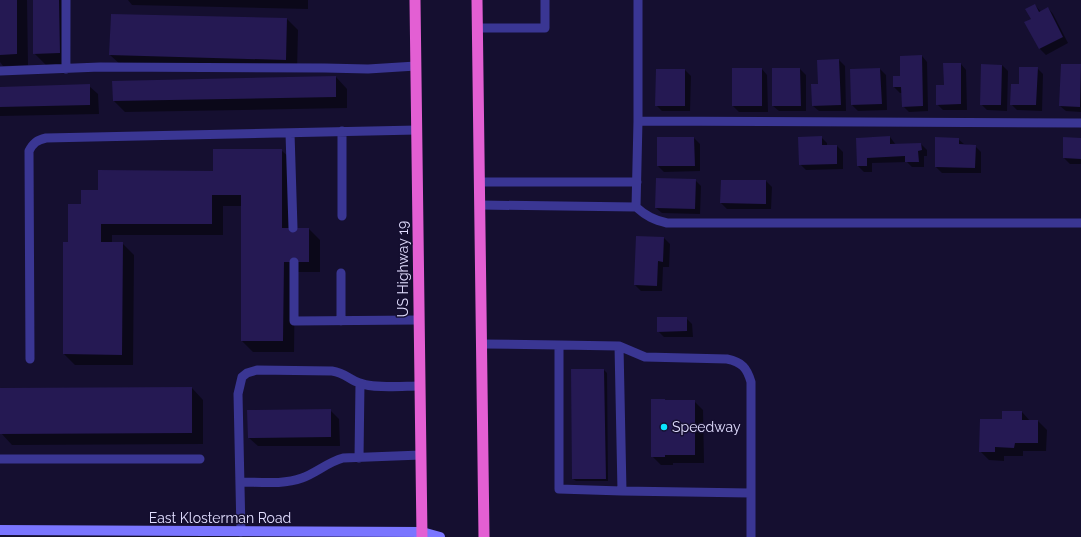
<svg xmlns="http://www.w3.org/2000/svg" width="1081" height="537" viewBox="0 0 1081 537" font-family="Raleway,sans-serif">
	<rect width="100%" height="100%" fill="#150f30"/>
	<path fill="#0007" d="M0 0H27L28 65 3 66 0 62Z
		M34 0H70L71 64 46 65 34 53Z
		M128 0H308V9L132 5Z
		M1035 5 1041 12 1048 8 1053 14 1068 43 1046 55 1040 49 1026 22 1032 19Z
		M111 15 287 19 298 30 297 71 122 66 110 55Z
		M922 56 927 62 928 111 909 112 903 106 902 93H900L894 87 901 77Z
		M839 60 845 66 846 111H819L813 106 819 85 818 61Z
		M961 64 966 70 967 110H943L937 104 945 86Z
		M1002 65 1008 71 1007 111 987 110 981 104Z
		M1062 65H1081V112L1066 111 1060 106Z
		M1037 68 1043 74 1042 111 1017 110 1011 104 1020 86Z
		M762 69 767 75 768 112H739L733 106Z
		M800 69 806 75V111H779L773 106Z
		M880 69 886 75 887 110 858 111 852 105Z
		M685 70 691 76 690 111H662L656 105Z
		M336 77 347 89V108L125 112 114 101Z
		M89 86 98 94 99 114 0 116V88Z
		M821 137 827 143V146H837L843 152V169L806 170 800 164Z
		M890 137 896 145 921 144 927 150V156H924V167H912L907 162 872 163V172H864L858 166 857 138Z
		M658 138H694L700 144V171L664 172 658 166Z
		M958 139 964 144 975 146 981 152V173H942L936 167Z
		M1081 139V164H1070L1064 158Z
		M281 150 293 161V229H309L320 240V272H295L294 352H253L242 341V206H223V235H112V243H122L134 255 133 365H75L64 354 69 243 82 205 99 191 214 172Z
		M695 180 701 186 700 214 662 213 656 208Z
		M766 181 772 187 771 209H727L721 203Z
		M664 238 670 244 669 267H663L662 291H641L635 285Z
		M686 318 692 324 693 337H664L658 331Z
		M572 370H604L607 373 608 481H576L573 479Z
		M192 388 203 400V444L12 445 1 433Z
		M666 401H694L703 410 704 463H673V465H661L652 456Z
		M330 410 339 419 340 446H258L249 438Z
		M1022 412 1030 421H1038L1047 430 1046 451H1023V456H1004V461L989 460 980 451 1003 420Z"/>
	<path fill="#251953" d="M0 0H17V54L0 55Z
		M33 0H59L60 53 33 54Z
		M1035 4 1039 12 1048 7 1063 37 1039 49 1024 22 1031 19 1025 9Z
		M111 14 287 18 286 60 109 55Z
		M922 55 923 106 902 107 901 87H893V76H900V56Z
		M839 59 841 105 812 106 811 84H818L817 60Z
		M943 63H961V104L936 105V85H944Z
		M981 64 1002 65 1001 105H980Z
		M1061 64H1081L1080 107 1059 106Z
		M1019 67H1038L1036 105H1010L1011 84H1019Z
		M732 68H762V106H732Z
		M772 68H800L801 106H772Z
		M880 68 882 104 851 105 850 69Z
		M656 69H685V106H655Z
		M336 76V97L113 101 112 81Z
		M90 84V105L0 107V87Z
		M822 136V145H837V164L799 165 798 137Z
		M890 136V144L921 143 922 150 918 151 919 162H905V156L867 158V166H857L856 138Z
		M657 137H694L695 166H657Z
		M935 137 959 138V144L976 145 975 168 935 167Z
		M1063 137 1081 138V159L1063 158Z
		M213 149H282V228H309V262H284L283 341H241V195H212V224H101V242H123L122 355 63 354V242H68V204H81V190H98V170L213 171Z
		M656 178 696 179 695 209 655 208Z
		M721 180H766V204L720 203Z
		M636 236 664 237 663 262 658 261 657 286 634 285Z
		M657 317H687V331L657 332Z
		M571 369H604L606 479H572Z
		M192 387V433L0 434V388Z
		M651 399H665V400H695V455H665V457H651Z
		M331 409V437L248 438 247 410Z
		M1002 411H1022V420H1038V443H1015L1014 448 995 447V452H979L980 419H1002Z"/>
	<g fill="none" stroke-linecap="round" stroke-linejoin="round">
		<path stroke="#3a3693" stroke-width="9" d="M66 0V69
			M638 0V121L636 207C646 216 654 220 667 223H1081
			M478 28H545V0
			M0 71 100 67 325 68 368 69 416 66
			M638 121 1081 123
			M342 131V216
			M290 133 293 228
			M479 182H637
			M480 205 636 207
			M294 262V321L418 320
			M341 273V321
			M482 344 559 345V489L622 491 619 346 559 345
			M619 346 645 357 727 359C742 362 747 368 751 382V537
			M30 359 29 151C33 143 37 140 46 138L417 130
			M359 458 360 383
			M0 459H200
			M240 482C260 482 283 485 302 478 316 473 328 462 343 458L421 455
			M622 491 750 493
			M241 532 238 394 242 377 247 373 257 370 332 371C346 373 349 380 360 383 374 389 404 386 420 386"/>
		<path stroke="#7a75ff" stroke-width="10" d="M0 530 422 532 440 537"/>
		<path stroke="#e35fd3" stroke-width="11" d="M415 0 422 537
			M477 0 484 537"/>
	</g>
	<circle fill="#0ae4ff" stroke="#150f30" stroke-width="1.5" cx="664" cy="427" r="4"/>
	<g text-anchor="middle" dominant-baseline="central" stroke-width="3" stroke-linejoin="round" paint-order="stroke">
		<g font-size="14" fill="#e2deff" stroke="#150f30">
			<text transform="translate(403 269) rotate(-90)">US Highway 19</text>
			<text x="220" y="518">East Klosterman Road</text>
		</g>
		<g font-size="14" fill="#e2deff" stroke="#150f30" text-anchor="start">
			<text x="672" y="427">Speedway</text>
		</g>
	</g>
</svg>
